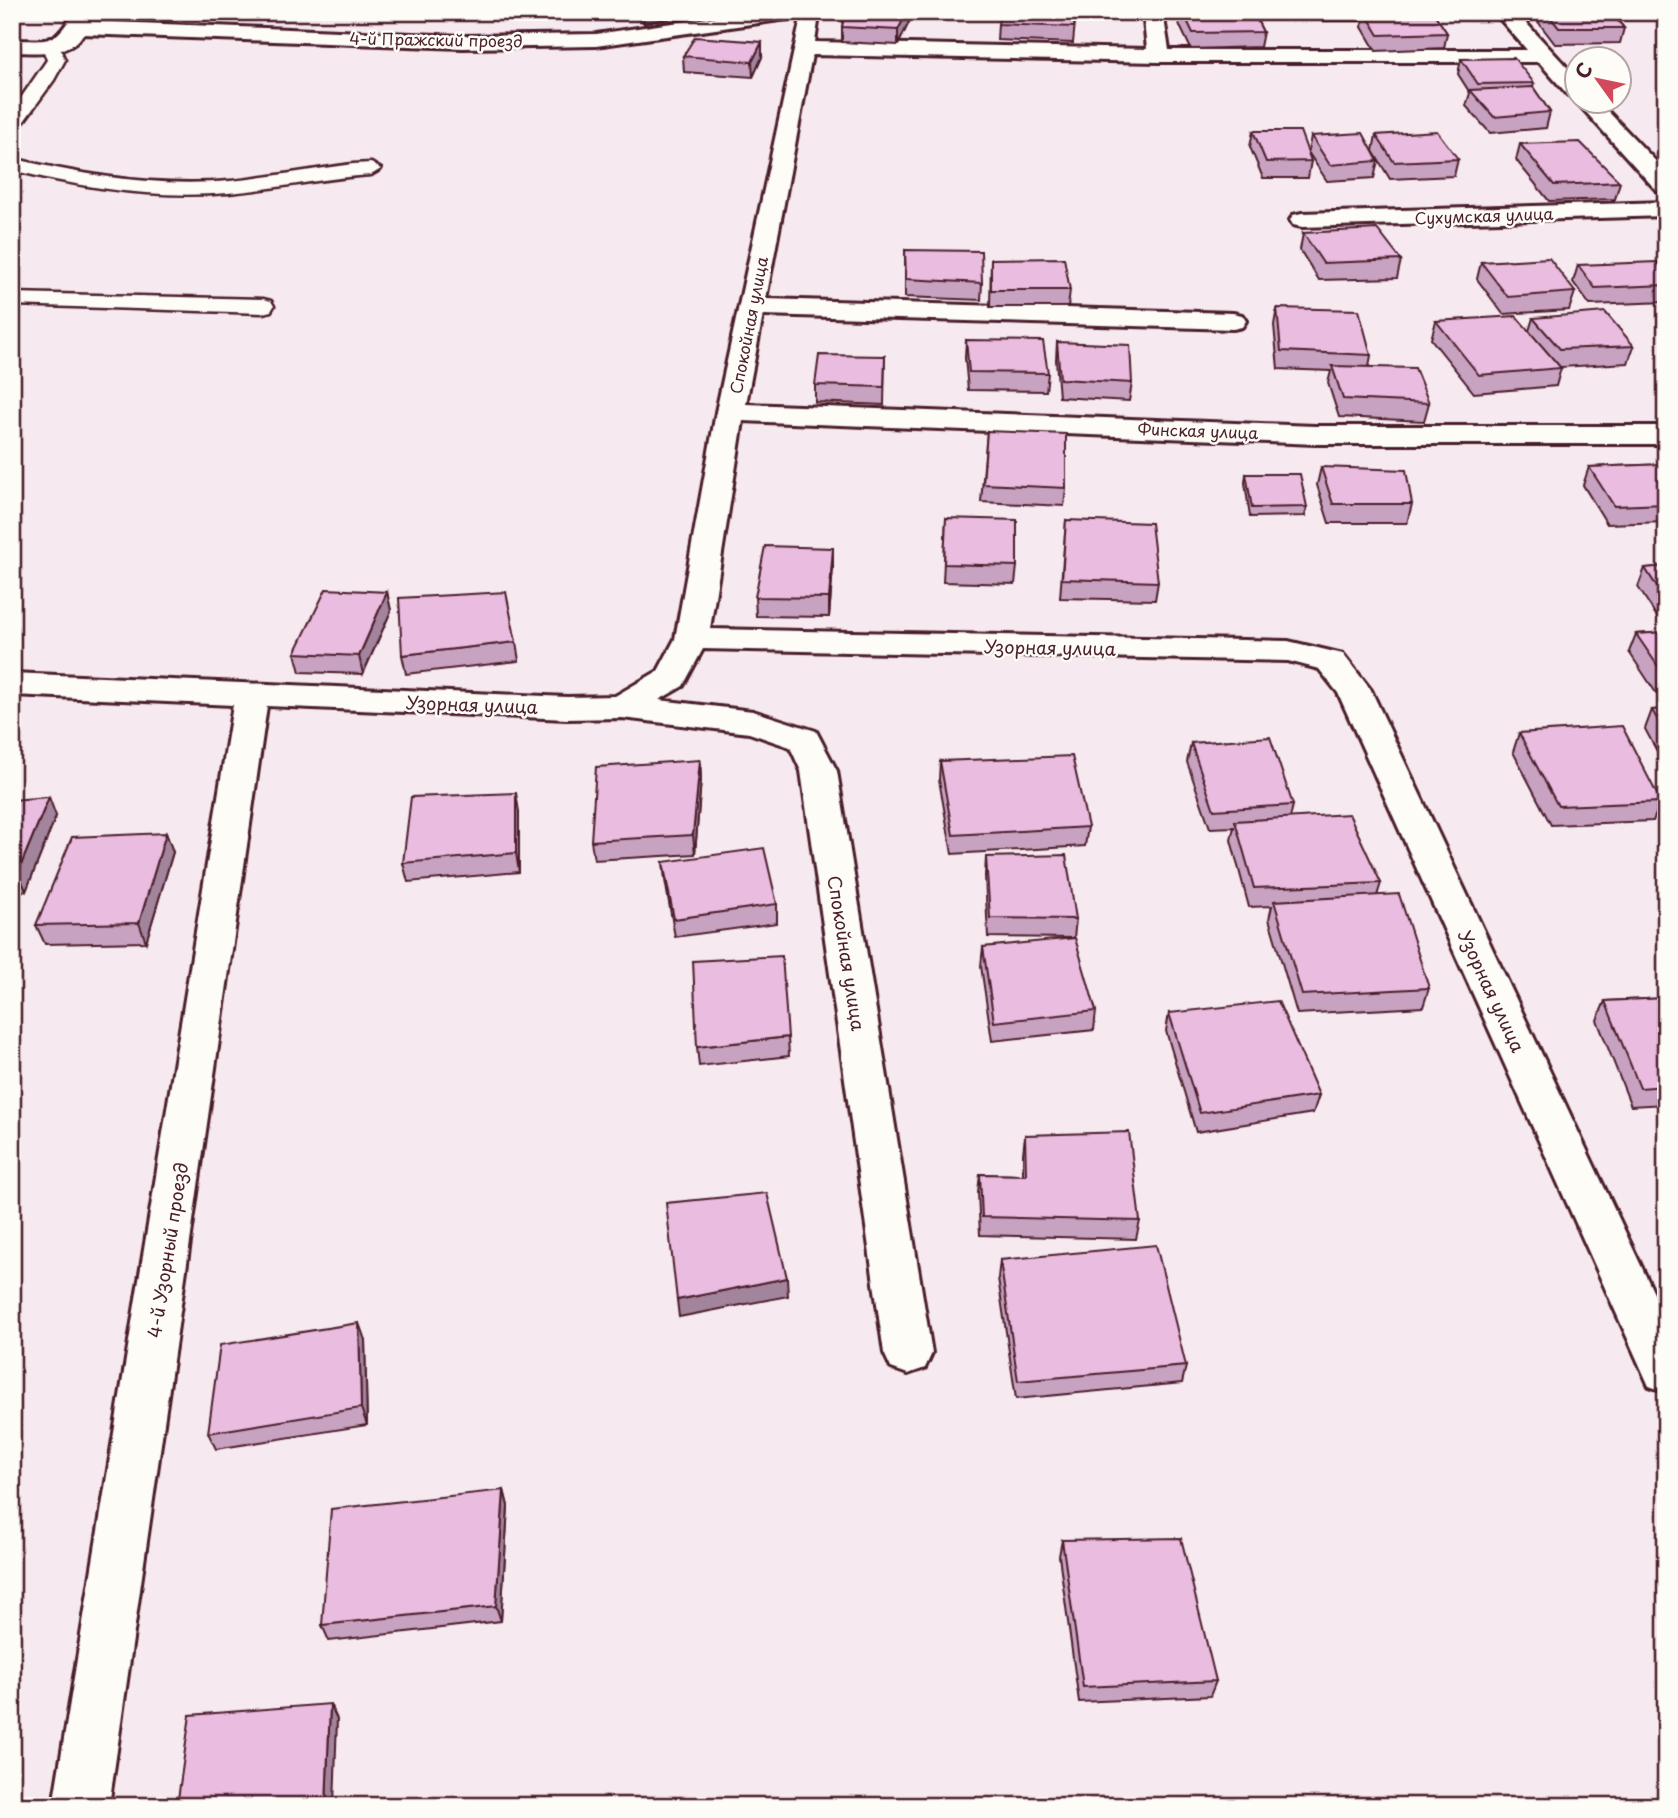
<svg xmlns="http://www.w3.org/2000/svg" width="1678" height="1818" viewBox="0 0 1678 1818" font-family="'Playpen Sans',sans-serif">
	<rect width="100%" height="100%" fill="#f7e9f0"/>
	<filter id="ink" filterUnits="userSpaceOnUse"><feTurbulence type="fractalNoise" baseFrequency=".0143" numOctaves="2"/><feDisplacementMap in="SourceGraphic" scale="14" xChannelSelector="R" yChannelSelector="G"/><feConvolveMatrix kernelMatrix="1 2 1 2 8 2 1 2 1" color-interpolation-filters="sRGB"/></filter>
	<g filter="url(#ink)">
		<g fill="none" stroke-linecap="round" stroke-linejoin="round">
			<g stroke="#4a1f2b" stroke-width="5">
				<path id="service" d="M51 41 57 42 65 60 54 80 19 128 12 130V111L47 60 42 46Z
					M12 158C84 176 157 187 230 181 272 177 312 169 353 164L371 163 381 169 371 175C323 178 276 189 228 193 155 199 83 188 12 170Z
					M12 293 263 299 271 301 274 306 271 311 263 313 12 305Z"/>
			</g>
			<g stroke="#4a1f2b" stroke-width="6">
				<path id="minor" d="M74 12H94L89 21 462 36 596 34 748 12H804L801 16 794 18 596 46 462 48 83 34C70 57 36 52 12 52V40C49 40 54 46 74 12Z
					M1143 12H1163L1169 50H1527L1494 12H1516L1576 77V97L1568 95 1539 62H1159L812 55 766 299 1233 313 1242 315 1246 321 1242 327 1233 329 763 315 746 404 1315 426H1666V444H1315L743 421 710 629 1288 641 1343 654 1371 690 1666 1319V1392L1649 1386 1338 693 1319 669 1288 661 703 649 683 686 659 700 753 711 816 731 837 771 932 1353 925 1368 908 1374 891 1368 884 1353 801 771 790 747 749 733 622 718 567 719 267 706 109 1806H53L233 705 12 695V673L567 697 615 696 658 671 675 639 716 412 801 18H815L818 22 815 42 1147 49Z
					M1576 101 1599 102 1666 172V193L1657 191Z
					M1666 202V216L1302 227 1293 225 1290 220 1293 215 1302 213Z"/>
			</g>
			<use href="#service" fill="#fdfcf7" fill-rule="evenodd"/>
			<use href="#minor" fill="#fdfcf7" fill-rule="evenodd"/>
		</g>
		<path fill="#c8a2c1" stroke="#4a1f2b" stroke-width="2" d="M631 12H700V13L644 23Z
			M845 12H909V22L898 45 842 42V27Z
			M1076 12 1073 43 997 40 998 24Z
			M1180 12H1253L1263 32 1260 47 1191 49 1179 24Z
			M1317 12H1433L1447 33 1444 48 1376 51 1362 27 1363 21H1322Z
			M1534 12H1656V15L1612 13 1624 28 1620 43 1555 44 1533 15Z
			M683 56 762 57 753 77 684 72Z
			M1461 59 1534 83 1533 87 1550 112 1546 128 1490 133 1466 106 1470 93 1458 74Z
			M1253 131 1311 161 1308 178H1263L1250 147Z
			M1376 135 1458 159 1454 176 1390 179 1373 151Z
			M1311 136 1378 161 1374 178 1327 181 1308 152Z
			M1520 144 1620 182 1615 199 1549 201 1516 160Z
			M1303 233 1401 260 1397 278 1319 280 1300 250Z
			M905 250 982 283 981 300 905 297Z
			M991 259 1070 290 1068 307H990Z
			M1481 262 1575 292 1569 310 1503 314 1477 279Z
			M1578 265 1666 273V302L1590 305 1573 282Z
			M1277 308 1371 355 1369 367 1429 403 1424 421 1339 417 1328 383 1331 371 1278 369 1274 325Z
			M1533 318 1634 346 1628 363 1560 367 1561 368 1556 386 1474 393 1431 339 1436 321 1529 331Z
			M966 340 1048 373 1046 391 968 390 965 358Z
			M1057 342 1132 383 1129 401 1059 397 1056 360Z
			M885 356 884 405 815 402V385Z
			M987 431 1066 488 1064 506 981 502Z
			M1666 464V522L1607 524 1583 485 1589 467Z
			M1321 467 1412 504 1407 523H1329L1317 485Z
			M1246 474 1307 507 1305 516 1250 517 1245 483Z
			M946 518 1017 566 1015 584 943 582Z
			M1066 520 1158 582 1155 600 1060 598Z
			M1666 566V631L1638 587 1645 568Z
			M833 567 829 617 756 616 755 597Z
			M387 592 391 611 363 674 300 672 295 653Z
			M1666 632V708L1629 652 1636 634Z
			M516 642 519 661 406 674 402 655Z
			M1666 709V768L1645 729 1652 710Z
			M1519 733 1661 802 1653 821 1551 825 1513 752Z
			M1191 743 1293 805 1290 818 1381 883 1377 896 1429 988 1423 1007 1297 1014 1269 919 1272 906 1249 907 1231 840 1234 827 1210 828 1187 762Z
			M700 760 701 779 695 854 594 860 591 841Z
			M940 761 1088 827 1085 846 952 854 939 780Z
			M12 800 56 816 26 891 12 892Z
			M519 812V872L408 882 403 863Z
			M166 833 173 852 146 942 45 944 36 925Z
			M986 857 1076 919 1074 938 988 937 985 876Z
			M663 862 777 904V923L675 937 665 880Z
			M983 947 1096 1011 1094 1030 992 1041 981 966Z
			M1666 998V1104L1631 1106 1597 1020 1605 1001Z
			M1169 1013 1319 1095 1313 1113 1196 1132 1166 1031Z
			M788 1037 789 1056 699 1066 697 1047Z
			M1025 1135 1140 1221 1136 1239 980 1235 978 1192 980 1174 1023 1175V1154Z
			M1000 1260 1186 1366 1182 1383 1016 1399 998 1278Z
			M365 1340 367 1425 216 1449 208 1433Z
			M504 1490 508 1506 501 1621 329 1641 322 1625Z
			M1062 1540 1216 1681 1210 1696 1079 1702 1059 1556Z"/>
		<path fill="#a3849d" stroke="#4a1f2b" stroke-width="2" d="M660 12H700V13L644 23 643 15Z
			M907 12H909V22L898 45V30Z
			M762 42V57L753 77 752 62Z
			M833 548V567L829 617V598Z
			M387 592 391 611 363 674 359 656Z
			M700 760 701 779 695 854 693 835Z
			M516 793 519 812V872L516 853Z
			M49 797 56 816 26 891 18 872Z
			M166 833 173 852 146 942 139 923Z
			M787 1278 788 1296 679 1317 677 1300Z
			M359 1323 365 1340 367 1425 361 1408Z
			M504 1490 508 1506 501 1621 496 1606Z
			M330 1704 337 1719 334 1806H327L326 1805Z"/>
		<path fill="#e9bce0" stroke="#4a1f2b" stroke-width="2" d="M639 12H660L643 15Z
			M845 12H907L898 30 842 27Z
			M1000 12H1076L1074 27 998 24Z
			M1183 12H1253L1263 32 1193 33Z
			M1365 12H1433L1447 33 1379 35Z
			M1546 12H1611L1624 28H1559Z
			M695 37 762 42 752 62 683 56Z
			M1514 58 1534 83 1478 84 1461 59Z
			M1533 87 1550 112 1494 117 1470 90Z
			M1253 131H1300L1311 161 1266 162Z
			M1437 131 1458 159 1394 162 1376 135Z
			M1363 133 1378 161 1330 165 1311 136Z
			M1580 142 1620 182 1554 185 1520 144Z
			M1377 229 1401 260 1323 263 1303 233Z
			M905 250 981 251 982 283 906 279Z
			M1064 258 1070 290H991V259Z
			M1549 258 1575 292 1508 297 1481 262Z
			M1657 262 1666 273V285L1595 288 1578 265Z
			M1277 308 1359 310 1371 355 1281 351Z
			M1605 312 1634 346 1560 349 1533 318Z
			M1516 316 1561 368 1479 375 1436 321Z
			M966 340 1043 341 1048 373 969 372Z
			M1057 342 1130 345 1132 383 1060 379Z
			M819 355 885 356 884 387 815 385Z
			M1332 366 1415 368 1429 403 1343 399Z
			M987 431 1066 434V488L983 484Z
			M1666 464V504L1614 506 1589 467Z
			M1321 467 1406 470 1412 504H1333Z
			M1246 474H1300L1307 507 1252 508Z
			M946 518 1017 520V566L944 564Z
			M1066 520 1151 523 1158 582 1062 579Z
			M765 546 833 548 829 598 755 597Z
			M1666 566V601L1645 568Z
			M326 589 387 592 359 656 295 653Z
			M506 592 516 642 402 655 399 598Z
			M1666 632V678L1636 634Z
			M1666 709V735L1652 710Z
			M1622 726 1661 802 1558 806 1519 733Z
			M1270 737 1293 805 1214 810 1191 743Z
			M1072 756 1088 827 953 835 940 761Z
			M700 760 693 835 591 841 596 767Z
			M516 793V853L403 863 411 797Z
			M49 797 18 872 12 873V800Z
			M1349 814 1381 883 1254 888 1235 821Z
			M166 833 139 923 36 925 72 837Z
			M764 848 777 904 674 919 663 862Z
			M1066 855 1076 919 990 918 986 857Z
			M1399 894 1429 988 1302 995 1274 901Z
			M1075 938 1096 1011 994 1022 983 947Z
			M782 956 788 1037 697 1047 693 961Z
			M1666 998V1086L1640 1088 1605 1001Z
			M1278 1001 1319 1095 1200 1113 1169 1013Z
			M1129 1132 1140 1221 982 1217 980 1174 1026 1175 1025 1135Z
			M767 1193 787 1278 677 1300 666 1203Z
			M1156 1245 1186 1366 1018 1381 1000 1260Z
			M359 1323 361 1408 208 1433 220 1345Z
			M504 1490 496 1606 322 1625 331 1509Z
			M1181 1538 1216 1681 1083 1687 1062 1540Z
			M330 1704 326 1805 317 1806H177L190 1715Z"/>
	</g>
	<g text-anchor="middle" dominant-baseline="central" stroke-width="5" stroke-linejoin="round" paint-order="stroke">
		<g font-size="16" fill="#4a1f2b" stroke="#fdfcf7">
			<text transform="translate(436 39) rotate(1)">4-й Пражский проезд</text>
			<text transform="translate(1484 215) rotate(-2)">Сухумская улица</text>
			<text transform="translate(748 325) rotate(-79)">Спокойная улица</text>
			<text transform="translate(1198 430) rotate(2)">Финская улица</text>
		</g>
		<g font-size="18" fill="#4a1f2b" stroke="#fdfcf7">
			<text transform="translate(1050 647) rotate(1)">Узорная улица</text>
			<text transform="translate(472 704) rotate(2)">Узорная улица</text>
			<text transform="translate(847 953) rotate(81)">Спокойная улица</text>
			<text transform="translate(1492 991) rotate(65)">Узорная улица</text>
			<text transform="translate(167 1250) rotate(-81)">4-й Узорный проезд</text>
		</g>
	</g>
	<rect width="1678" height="1818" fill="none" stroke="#fdfcf7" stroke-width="42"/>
	<rect x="21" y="21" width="1636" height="1776" fill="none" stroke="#4a1f2b" stroke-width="2.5" filter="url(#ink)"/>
	<g transform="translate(1598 80) rotate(303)"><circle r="33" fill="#fdfcf7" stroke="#b5a4a5" stroke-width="2"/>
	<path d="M0-5L12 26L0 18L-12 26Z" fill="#d1495b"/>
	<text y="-10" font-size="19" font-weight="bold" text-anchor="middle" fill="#4a1f2b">С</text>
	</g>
</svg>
